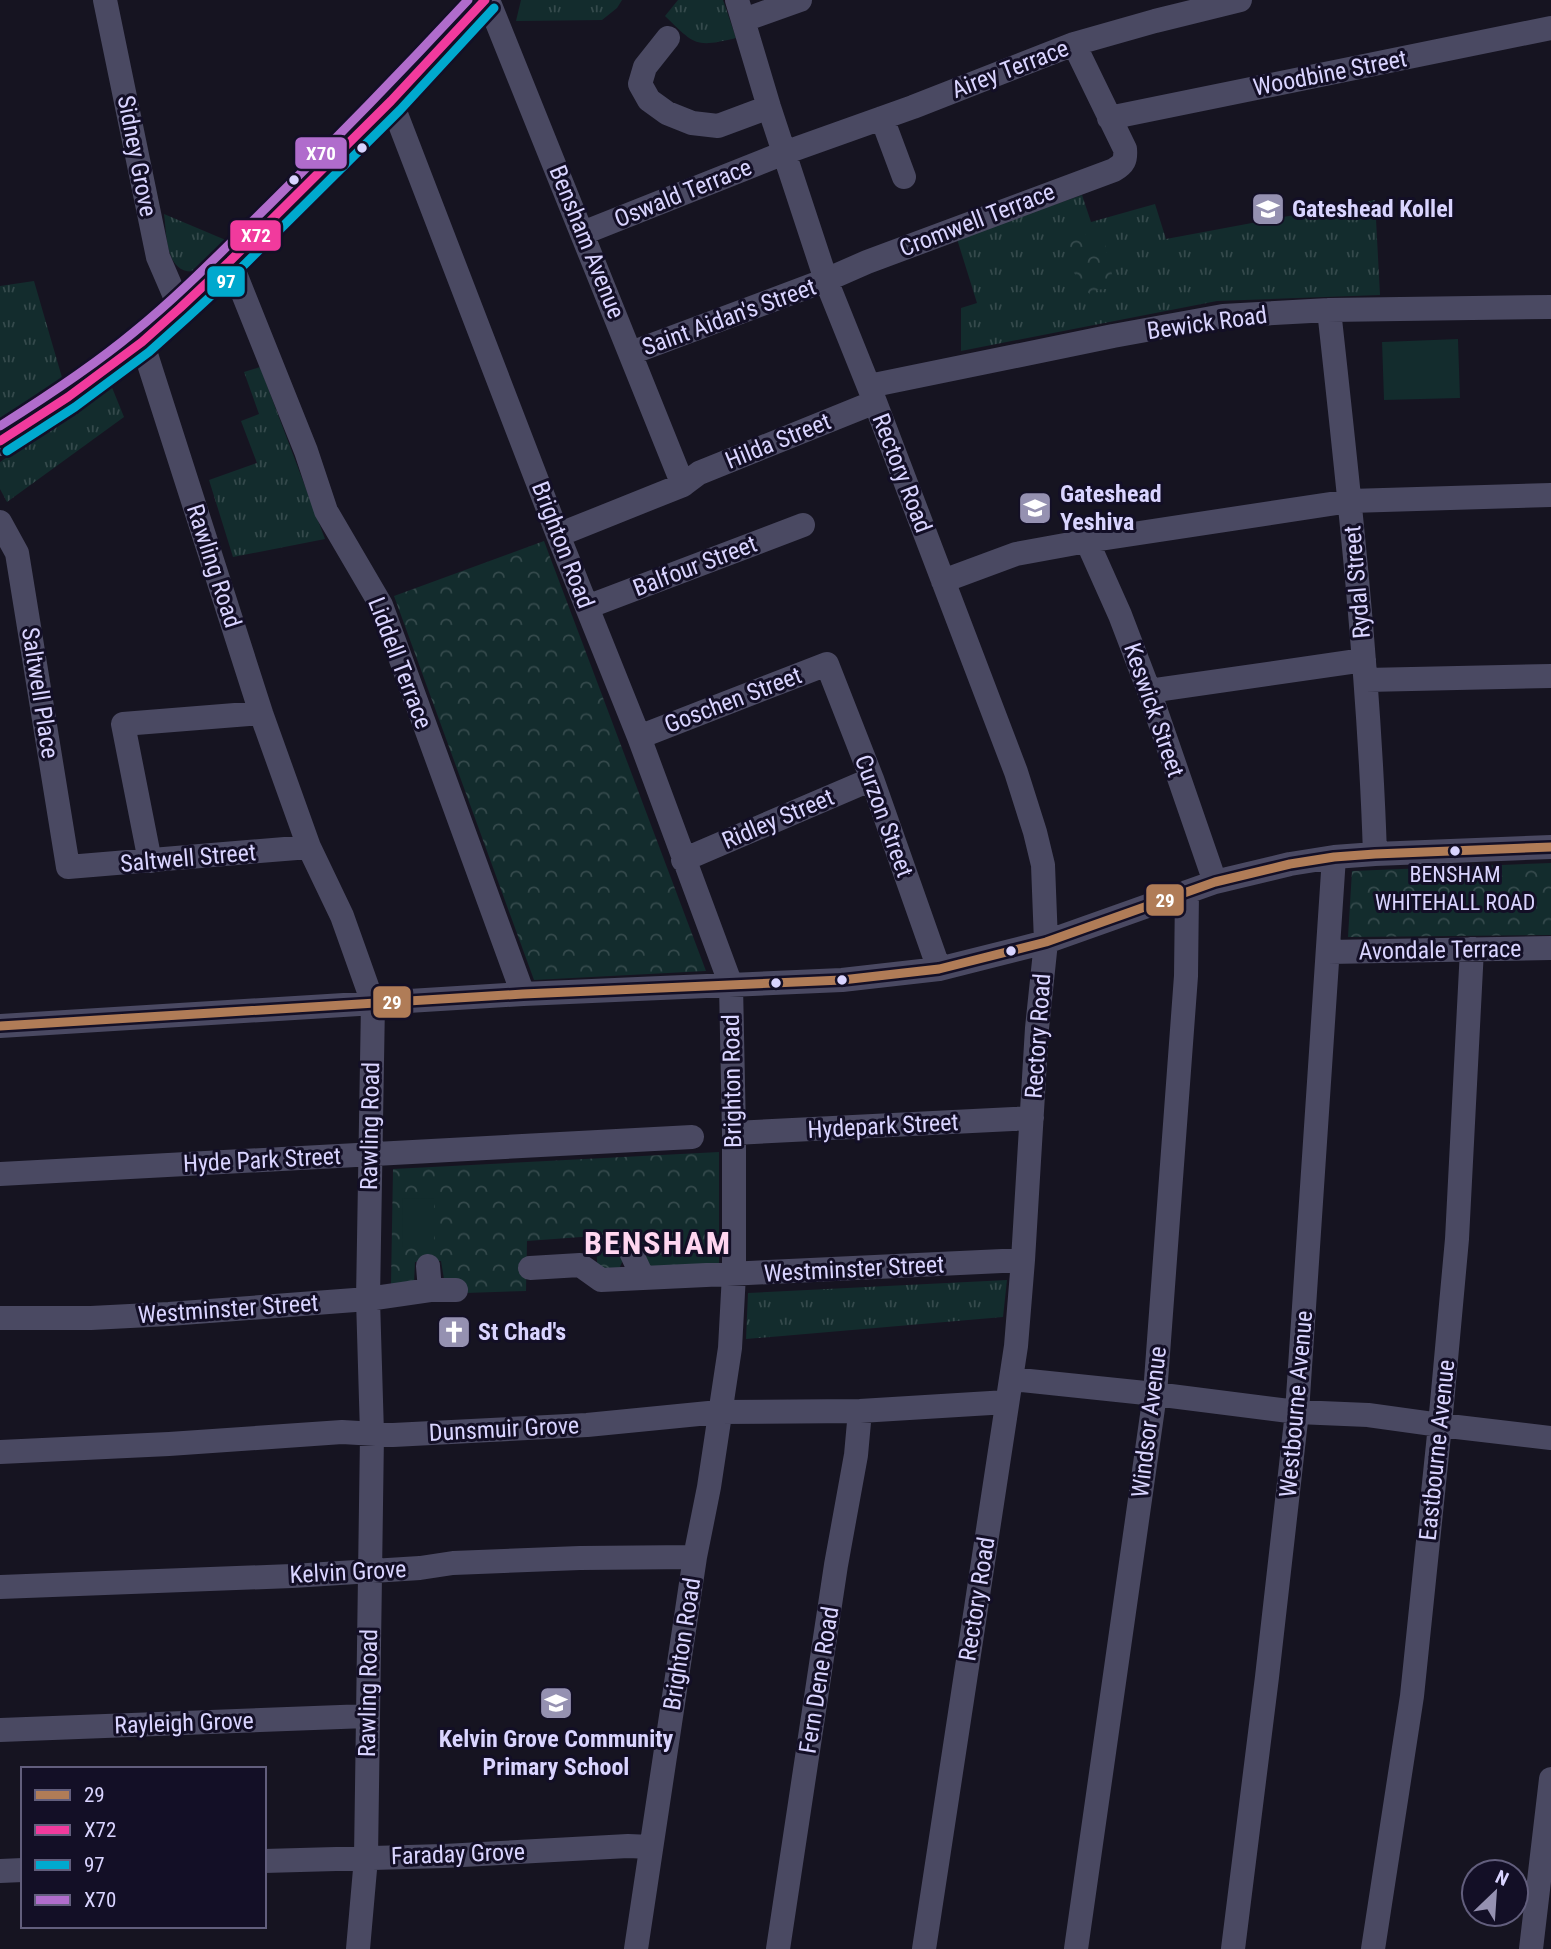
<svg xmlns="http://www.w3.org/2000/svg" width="1551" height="1949" viewBox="0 0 1551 1949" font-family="'Roboto Condensed',sans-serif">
	<defs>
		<pattern id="grass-tufts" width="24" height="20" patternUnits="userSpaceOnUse" patternTransform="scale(1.75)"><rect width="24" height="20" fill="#132c2d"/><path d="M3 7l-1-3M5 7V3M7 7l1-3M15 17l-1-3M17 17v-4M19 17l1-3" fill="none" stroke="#354a4c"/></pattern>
		<pattern id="park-crowns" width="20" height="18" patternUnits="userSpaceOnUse" patternTransform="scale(1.75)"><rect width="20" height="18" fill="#132c2d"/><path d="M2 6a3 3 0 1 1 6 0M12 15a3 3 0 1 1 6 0" fill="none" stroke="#354a4c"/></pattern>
	</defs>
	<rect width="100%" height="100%" fill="#161421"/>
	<path fill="url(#grass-tufts)" d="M521 0H622L617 8 602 20 516 21Z
		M678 0H723L736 38C695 48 695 45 665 16Z
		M1082 195 1091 222 1155 204 1166 239 1375 200 1380 295 1217 301 961 351V308L977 303 957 239Z
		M164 214 228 241 198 271C165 277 167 236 164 214Z
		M34 281 63 381 0 420V286Z
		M260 367 325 539 233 557 209 480 257 463 241 421 259 414 244 372Z
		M111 385 124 417 7 502 0 489V462Z
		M1007 1280 1003 1317 746 1339 748 1293Z"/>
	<path fill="url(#park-crowns)" d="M1069 227 1092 237 1103 236 1116 291 1105 289 1096 290 1091 296C1073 273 1059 256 1069 227Z
		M544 541 706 971 534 980 394 596Z
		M1551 863V935L1348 937 1352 871Z
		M719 1152V1266L653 1271 624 1258 619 1269 598 1273 595 1236 527 1241 526 1291 465 1293 445 1285 441 1261 415 1262 414 1283 391 1285 393 1169Z"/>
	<path fill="#132c2d" d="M1458 339 1460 398 1384 400 1382 342Z
		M434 1198V1247H403L402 1199Z"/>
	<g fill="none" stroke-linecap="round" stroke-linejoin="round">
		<path stroke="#4a4962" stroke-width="24" d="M105 0 158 257 180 308
			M488 0 683 485
			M737 0 769 107 826 280 875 402 1016 772 1035 832 1043 865 1046 942 1037 1028 1023 1260 1016 1346 924 1949
			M744 20 800 0
			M668 38 645 67 640 84 649 100 667 113 692 123 718 126 769 107
			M391 101 558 535 639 737 731 985 734 1133V1274L730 1348 709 1487 695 1557 636 1949
			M882 118 904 177
			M1109 118 1551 28
			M583 233 784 153 913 107 1074 44 1155 21 1240 0
			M230 261 306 451 326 511 381 605 523 994
			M1329 310C1349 491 1369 672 1375 854
			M142 342 261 713 309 847 342 916 373 1003 368 1299 372 1434 366 1858 358 1949
			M631 353 826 280 867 262 1114 170C1124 164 1126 160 1125 149L1074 44
			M869 386 1113 336 1223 316 1329 310 1551 307
			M0 522 17 553 68 867 309 847
			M558 535 683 485 699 473 875 402
			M1087 541 1120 615 1149 691 1215 882
			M943 581 1016 554 1087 541 1350 501 1551 495
			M587 607 803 525
			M1366 680 1551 676
			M1149 691 1364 660
			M639 737 827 664 872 779 939 969
			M683 860 872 779
			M150 861 123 724 261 713
			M1328 952 1551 948
			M0 1026 523 994 842 980 939 969 1046 942 1215 882 1290 864 1334 857 1375 854 1551 847
			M734 1133 1032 1118
			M0 1174 692 1137
			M630 1250 643 1278
			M428 1266 430 1290
			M530 1268 580 1265 601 1280 1023 1260
			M0 1318H91L169 1314 368 1299 430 1290H456
			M1011 1379 1155 1394 1297 1412 1368 1415 1440 1425 1551 1438
			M0 1452 169 1444 342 1432 393 1435 587 1425 719 1412 860 1411 1007 1402
			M0 1587 292 1576 420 1568 453 1563 580 1558 695 1557
			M0 1730 367 1716
			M264 1861 444 1856 628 1846 651 1847
			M0 1871 23 1870
			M778 1949 836 1565 856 1455 860 1411
			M1076 1949 1155 1394 1186 976 1187 892
			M1233 1949 1267 1677 1297 1412 1334 857
			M1373 1949 1412 1696 1440 1425 1457 1239 1472 949
			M1531 1949 1551 1779"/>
		<path stroke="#5e5373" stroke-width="30" d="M0 441 68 397 142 342 180 308 230 261 391 101 485 0"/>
		<g stroke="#130f26" stroke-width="14">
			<path id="bus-1" d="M0 1026 523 994 842 980 939 969 1046 942 1215 882 1290 864 1334 857 1375 854 1551 847"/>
		</g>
		<g stroke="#130f26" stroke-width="14">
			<path id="bus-2" d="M0 441 68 397 142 342 180 308 230 261 391 101 485 0"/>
		</g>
		<g stroke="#130f26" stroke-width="14">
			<path id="bus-3" d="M7 451 75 407 149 352 188 317 239 270 400 110 494 8"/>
		</g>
		<g stroke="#130f26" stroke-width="14">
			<path id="bus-4" d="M0 426C46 397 92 367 134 332 182 293 225 248 269 205 337 138 403 70 468 0"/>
		</g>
		<use href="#bus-1" stroke="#b07c57" stroke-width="9"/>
		<use href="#bus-2" stroke="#f13a9d" stroke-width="9"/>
		<use href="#bus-3" stroke="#00a9ce" stroke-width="9"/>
		<use href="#bus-4" stroke="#b06ccc" stroke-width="9"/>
	</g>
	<defs>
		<g id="university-square" transform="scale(1.75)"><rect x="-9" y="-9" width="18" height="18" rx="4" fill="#9591b1" stroke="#130f26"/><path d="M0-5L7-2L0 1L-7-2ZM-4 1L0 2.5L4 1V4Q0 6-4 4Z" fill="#fff"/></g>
		<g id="church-square" transform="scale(1.75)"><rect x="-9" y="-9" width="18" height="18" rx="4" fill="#9591b1" stroke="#130f26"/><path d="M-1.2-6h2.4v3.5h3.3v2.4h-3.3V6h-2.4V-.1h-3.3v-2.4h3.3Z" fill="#fff"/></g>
		<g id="school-square" transform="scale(1.75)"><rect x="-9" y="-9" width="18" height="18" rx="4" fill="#9591b1" stroke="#130f26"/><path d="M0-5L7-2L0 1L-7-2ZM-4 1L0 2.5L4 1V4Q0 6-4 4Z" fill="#fff"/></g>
	</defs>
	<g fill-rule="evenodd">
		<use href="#university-square" x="1268" y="209"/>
		<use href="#university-square" x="1035" y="508"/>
		<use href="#church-square" x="454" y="1332"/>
		<use href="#school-square" x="556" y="1703"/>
	</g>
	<g fill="#d9d4ff" stroke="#130f26" stroke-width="2.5">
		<circle cx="362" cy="148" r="6"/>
		<circle cx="294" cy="180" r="6"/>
		<circle cx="1455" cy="851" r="6"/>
		<circle cx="1011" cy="951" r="6"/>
		<circle cx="842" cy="980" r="6"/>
		<circle cx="776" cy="983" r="6"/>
	</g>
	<g text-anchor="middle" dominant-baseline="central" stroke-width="6" stroke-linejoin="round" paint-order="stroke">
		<g font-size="22" fill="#d9d4ff" stroke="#130f26">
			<text x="1455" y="874">BENSHAM<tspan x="1455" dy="28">WHITEHALL ROAD</tspan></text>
		</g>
		<g font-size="24" fill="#d9d4ff" stroke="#130f26">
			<text transform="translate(1010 69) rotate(-21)">Airey Terrace</text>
			<text transform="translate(1330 73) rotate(-11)">Woodbine Street</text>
			<text transform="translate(137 156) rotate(79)">Sidney Grove</text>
			<text transform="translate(683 193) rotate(-22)">Oswald Terrace</text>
			<text transform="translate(977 220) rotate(-21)">Cromwell Terrace</text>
			<text transform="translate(587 242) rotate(68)">Bensham Avenue</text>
			<text transform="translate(729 317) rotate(-20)">Saint Aidan's Street</text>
			<text transform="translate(1207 323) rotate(-8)">Bewick Road</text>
			<text transform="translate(778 441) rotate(-22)">Hilda Street</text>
			<text transform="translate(902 473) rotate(69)">Rectory Road</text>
			<text transform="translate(563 545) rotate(69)">Brighton Road</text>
			<text transform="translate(214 566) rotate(72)">Rawling Road</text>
			<text transform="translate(695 566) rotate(-21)">Balfour Street</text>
			<text transform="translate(1357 582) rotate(-95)">Rydal Street</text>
			<text transform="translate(400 663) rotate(69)">Liddell Terrace</text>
			<text transform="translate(40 693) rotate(81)">Saltwell Place</text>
			<text transform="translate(733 700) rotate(-21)">Goschen Street</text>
			<text transform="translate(1154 710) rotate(71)">Keswick Street</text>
			<text transform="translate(884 816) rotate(70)">Curzon Street</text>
			<text transform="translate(778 819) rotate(-23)">Ridley Street</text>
			<text transform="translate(188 858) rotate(-5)">Saltwell Street</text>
			<text transform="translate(1440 950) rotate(-1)">Avondale Terrace</text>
			<text transform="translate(1038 1036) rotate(-86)">Rectory Road</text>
			<text transform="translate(732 1081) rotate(-91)">Brighton Road</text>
			<text transform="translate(370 1126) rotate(-89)">Rawling Road</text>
			<text transform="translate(883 1126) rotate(-3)">Hydepark Street</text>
			<text transform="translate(262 1160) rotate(-3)">Hyde Park Street</text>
			<text transform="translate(854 1269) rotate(-3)">Westminster Street</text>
			<text transform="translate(228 1309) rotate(-4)">Westminster Street</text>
			<text transform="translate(1296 1404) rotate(-85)">Westbourne Avenue</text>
			<text transform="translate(1149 1422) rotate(-83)">Windsor Avenue</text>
			<text transform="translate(504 1429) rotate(-3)">Dunsmuir Grove</text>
			<text transform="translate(1437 1450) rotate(-84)">Eastbourne Avenue</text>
			<text transform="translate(348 1572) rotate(-3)">Kelvin Grove</text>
			<text transform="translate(977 1599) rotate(-81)">Rectory Road</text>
			<text transform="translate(682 1644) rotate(-81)">Brighton Road</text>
			<text transform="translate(819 1680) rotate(-81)">Fern Dene Road</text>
			<text transform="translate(368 1693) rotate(-89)">Rawling Road</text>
			<text transform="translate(184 1723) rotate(-2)">Rayleigh Grove</text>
			<text transform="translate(458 1854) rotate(-2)">Faraday Grove</text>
		</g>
		<g font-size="24" font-weight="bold" fill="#d9d4ff" stroke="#130f26" text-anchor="start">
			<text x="1292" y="209">Gateshead Kollel</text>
			<text x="1060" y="494">Gateshead<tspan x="1060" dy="28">Yeshiva</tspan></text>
			<text x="478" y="1332">St Chad's</text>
			<text x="556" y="1739" text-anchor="middle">Kelvin Grove Community<tspan x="556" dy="28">Primary School</tspan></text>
		</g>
		<g font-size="32" font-weight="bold" letter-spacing="2" fill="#ffd6f0" stroke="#130f26">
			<text x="658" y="1243">BENSHAM</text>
		</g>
	</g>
	<g stroke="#130f26" stroke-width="2.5">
		<rect x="294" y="136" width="54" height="34" rx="7" fill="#b06ccc"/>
		<rect x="229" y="219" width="53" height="33" rx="7" fill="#f13a9d"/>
		<rect x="206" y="265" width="40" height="33" rx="7" fill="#00a9ce"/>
		<rect x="1145" y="883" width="40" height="34" rx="7" fill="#b07c57"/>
		<rect x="372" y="985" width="40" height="34" rx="7" fill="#b07c57"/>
	</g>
	<g font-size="19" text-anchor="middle" font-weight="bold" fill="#fff">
		<text x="321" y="160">X70</text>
		<text x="256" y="242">X72</text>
		<text x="226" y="288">97</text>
		<text x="1165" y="907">29</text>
		<text x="392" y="1009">29</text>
	</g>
	<rect x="21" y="1767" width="245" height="161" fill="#130f26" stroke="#625e7d" stroke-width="2"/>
	<rect x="35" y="1790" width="35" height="10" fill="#b07c57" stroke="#625e7d" stroke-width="2"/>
	<text x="84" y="1802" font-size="21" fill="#d9d4ff">29</text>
	<rect x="35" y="1825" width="35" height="10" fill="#f13a9d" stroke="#625e7d" stroke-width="2"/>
	<text x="84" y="1837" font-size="21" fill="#d9d4ff">X72</text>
	<rect x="35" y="1860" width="35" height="10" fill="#00a9ce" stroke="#625e7d" stroke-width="2"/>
	<text x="84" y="1872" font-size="21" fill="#d9d4ff">97</text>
	<rect x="35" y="1895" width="35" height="10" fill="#b06ccc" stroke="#625e7d" stroke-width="2"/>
	<text x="84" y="1907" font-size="21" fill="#d9d4ff">X70</text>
	<g transform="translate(1495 1893) rotate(25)"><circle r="33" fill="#130f26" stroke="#625e7d" stroke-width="2"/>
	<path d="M0-5L12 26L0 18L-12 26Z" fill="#9591b1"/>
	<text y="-10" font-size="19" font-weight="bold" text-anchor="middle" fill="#d9d4ff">N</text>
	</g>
</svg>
